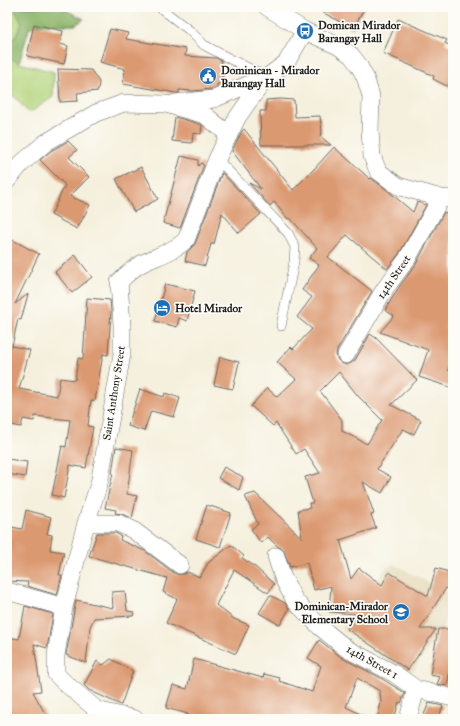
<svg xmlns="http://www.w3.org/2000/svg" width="460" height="726" viewBox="0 0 460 726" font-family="'IM FELL Great Primer',serif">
	<rect width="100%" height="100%" fill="#fdfcf7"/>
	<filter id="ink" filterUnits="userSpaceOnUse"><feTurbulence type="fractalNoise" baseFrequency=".025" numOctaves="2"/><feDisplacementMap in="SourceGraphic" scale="8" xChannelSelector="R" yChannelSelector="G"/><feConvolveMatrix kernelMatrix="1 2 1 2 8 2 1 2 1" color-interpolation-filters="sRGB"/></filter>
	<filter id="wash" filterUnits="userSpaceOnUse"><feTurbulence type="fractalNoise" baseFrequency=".012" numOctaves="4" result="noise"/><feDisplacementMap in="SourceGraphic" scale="16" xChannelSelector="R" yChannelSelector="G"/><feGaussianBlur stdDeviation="0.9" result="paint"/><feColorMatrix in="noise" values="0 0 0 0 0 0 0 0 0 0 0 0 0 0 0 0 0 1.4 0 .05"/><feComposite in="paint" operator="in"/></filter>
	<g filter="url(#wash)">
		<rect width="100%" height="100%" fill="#f5f0dd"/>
		<path fill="#e6daba" d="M394 564 453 596 443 627 410 675 342 629 386 568Z"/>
		<path fill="#b2d37a" stroke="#67784b" d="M7 7H59L84 19 75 25 36 24 29 29 19 63 54 72 53 97 29 113 13 95 7 101Z"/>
		<path fill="#8db56a" stroke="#546843" d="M13 7H59L84 19 75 25 36 24 29 29 19 63 7 56V42L14 39 22 23Z"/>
		<g id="blocks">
			<path fill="#db9971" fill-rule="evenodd" d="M313 7H365L353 29Z
				M398 19 447 40 445 43 453 47V89L433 79 434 76 383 53Z
				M34 24 63 31 60 44 68 46 64 64 27 56Z
				M110 29 128 33 126 39 186 49 185 56 216 58 222 61 221 66H223L222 84H217V87L211 89 193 91 179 90V93H176L123 84 125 69 100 62Z
				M58 69 91 70 99 82 98 91 77 93 78 101 60 102Z
				M280 99 294 100 295 117 320 116 322 131 320 136 331 145H261L260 111H266V100Z
				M175 117 200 124 202 125 201 134 193 133 192 143 172 141Z
				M244 129 293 190 314 169 334 147 370 179 371 178 387 190 413 212 417 202 426 205 399 254 387 269 347 235 328 257 372 291 337 350 336 355 338 360 341 363 346 365 351 363 355 360 370 334 376 338 417 380 391 405 421 420 414 434 403 429 377 469 391 477 382 493 363 482 374 514 371 515 376 528 340 540 351 579 359 568 382 585 389 572 428 596 436 568 452 573 448 588H446L420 629H436L408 670 347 629 358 614 329 612 331 586 314 590 307 563 290 567 283 549 277 546 268 537 261 543 251 529 258 524 245 496 255 493 302 538 298 510 310 508 309 503H313L305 477 320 473 304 449 296 454 276 423 273 426 251 406 267 388 277 397 296 379 277 362 291 347 293 349 312 329 297 317 312 297 302 290 319 265 309 258 317 248 290 218 288 219 274 202 270 206 249 183 261 189 232 151 242 131ZM339 372 358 396 382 420 367 444 342 431V420L320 391Z
				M68 141 77 150 69 157 89 177 70 196 90 205 77 229 51 215 65 185 40 160 51 151Z
				M181 156 198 160V166L201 163 204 165 180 228 163 223Z
				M141 167 158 199 134 212 116 179Z
				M222 173 261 214 239 233 222 213 214 244H211L205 266 185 261 187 252 195 244Z
				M444 212 453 216V356L448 370 453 371V388L419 377 428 350 380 332 394 316 385 310 399 287 416 264Z
				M7 237 39 254 15 304 28 294 21 320 18 319 12 346 30 350 19 389 57 396 60 378 75 380 78 358 83 359 87 298 110 300 111 311 108 355 103 354 95 401 91 400 88 426 93 427 86 468 70 465 64 498 52 495 62 446 66 447 70 420 35 416 34 421 23 419 21 427 7 424Z
				M75 255 92 277 72 293 55 272Z
				M165 284 195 291 187 321 179 318 177 327 155 321Z
				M220 357 239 362 233 389 214 385Z
				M140 389 164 397 165 393 180 398 174 417 151 411 144 431 128 426Z
				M116 447 133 450 127 494 137 496 132 518 122 514 115 513 116 510 105 508 113 473H112Z
				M8 459 27 462 25 477 7 474Z
				M224 467 243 477 239 490 218 478Z
				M207 505 231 513 220 547 196 539Z
				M26 510 51 517 47 534 52 535 50 550 64 552 59 575H62L57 595 27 586 28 582 7 581V526L22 529Z
				M97 533H116L121 536 120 540 145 551 174 573 179 575 184 574 187 572 200 577 208 563 231 545 244 556 242 558 254 566 274 584 268 593 234 570 216 605 234 619 249 625 236 654 166 623 177 599 163 592 167 578 89 556Z
				M125 591 127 611 134 612 133 616 94 618 90 627 86 663 66 655 76 600 113 608 112 592Z
				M270 595 285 603 289 609 280 625 259 613Z
				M25 606 53 614 47 648 34 644 41 691 33 692 48 719H7V637L19 639Z
				M438 629H453V652L447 686 437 684 440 677 430 675Z
				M319 640 342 658 379 677 405 693 401 703 399 702 394 719H377L381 703 380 691 357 678 346 707 371 719H186L188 714 166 708 173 685 187 689 194 659 263 678 264 674 280 678 279 681 312 692 321 666 308 658Z
				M111 659 133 671 121 705 89 690 84 685 97 661 103 665Z
				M429 703 443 706 438 719H422Z"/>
		</g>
	</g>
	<g filter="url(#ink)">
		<use href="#blocks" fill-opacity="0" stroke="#686660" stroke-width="1"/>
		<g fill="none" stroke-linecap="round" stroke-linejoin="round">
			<g stroke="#686660" stroke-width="10">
				<path id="service" d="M159 7 189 30 204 45 232 60 267 77
					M217 159 288 233 295 247 294 262 281 326"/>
			</g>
			<g stroke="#686660" stroke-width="18">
				<path id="minor" d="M267 7 305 31 338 46 351 55 358 64 365 77 371 96 370 131 372 156 378 171 398 186 441 198 453 199
					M175 103 214 99 266 77
					M7 181 21 164 45 143 96 113 124 103 166 104 205 115 229 135
					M346 355 384 290 407 259 441 198
					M86 523H118L133 530 180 565
					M276 556 283 578 295 601 320 627 347 649 395 674 416 689 453 698
					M7 591 64 607
					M135 719 97 710 64 682 56 674V655L64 607 86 523 99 484 122 354V325L119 282C126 275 133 268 141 264 157 256 173 252 186 240L217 159 237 118 248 102 267 77 286 63 305 31
					M408 719 416 689"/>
			</g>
			<use href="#service" stroke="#fff" stroke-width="9"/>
			<use href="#minor" stroke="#fff" stroke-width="17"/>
		</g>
	</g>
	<defs>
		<g id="bus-disc" transform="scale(0.9)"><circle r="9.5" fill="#1f6fb2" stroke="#fdfcf7"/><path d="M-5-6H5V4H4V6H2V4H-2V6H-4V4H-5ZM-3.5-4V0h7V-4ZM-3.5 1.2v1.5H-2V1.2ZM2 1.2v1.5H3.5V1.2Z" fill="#fff"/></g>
		<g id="civic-disc" transform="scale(0.9)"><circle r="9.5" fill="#1f6fb2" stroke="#fdfcf7"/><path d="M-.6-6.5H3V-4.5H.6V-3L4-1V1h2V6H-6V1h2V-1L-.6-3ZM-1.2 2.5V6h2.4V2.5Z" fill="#fff"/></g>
		<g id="hotel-disc" transform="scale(0.9)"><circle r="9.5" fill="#1f6fb2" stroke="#fdfcf7"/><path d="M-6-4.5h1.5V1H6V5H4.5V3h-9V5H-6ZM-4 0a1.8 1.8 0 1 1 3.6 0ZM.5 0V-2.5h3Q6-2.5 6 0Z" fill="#fff"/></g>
		<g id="school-disc" transform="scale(0.9)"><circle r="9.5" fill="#1f6fb2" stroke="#fdfcf7"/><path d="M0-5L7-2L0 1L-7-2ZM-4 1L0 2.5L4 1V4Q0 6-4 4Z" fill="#fff"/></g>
	</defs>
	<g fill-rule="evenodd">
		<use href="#bus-disc" x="305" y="31"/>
		<use href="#civic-disc" x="208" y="76"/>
		<use href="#hotel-disc" x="162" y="308"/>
		<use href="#school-disc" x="401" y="612"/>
	</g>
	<g text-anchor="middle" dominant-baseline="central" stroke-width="3.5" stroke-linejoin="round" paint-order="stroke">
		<g font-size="11" font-weight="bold" fill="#1c1c1c" stroke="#fdfcf7" text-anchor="start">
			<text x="318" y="25">Domican Mirador<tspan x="318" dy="13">Barangay Hall</tspan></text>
			<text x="221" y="70">Dominican - Mirador<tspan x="221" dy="13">Barangay Hall</tspan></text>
			<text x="175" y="308">Hotel Mirador</text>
			<text x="388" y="606" text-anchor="end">Dominican-Mirador<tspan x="388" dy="13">Elementary School</tspan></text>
		</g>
		<g font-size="11" fill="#1c1c1c" stroke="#fdfcf7">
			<text transform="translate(394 277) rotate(-56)">14th Street</text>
			<text transform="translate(114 393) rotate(-81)">Saint Anthony Street</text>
			<text transform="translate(372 662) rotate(29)">14th Street 1</text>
		</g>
	</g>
	<rect width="460" height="726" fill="none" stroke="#fdfcf7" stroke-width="24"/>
</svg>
